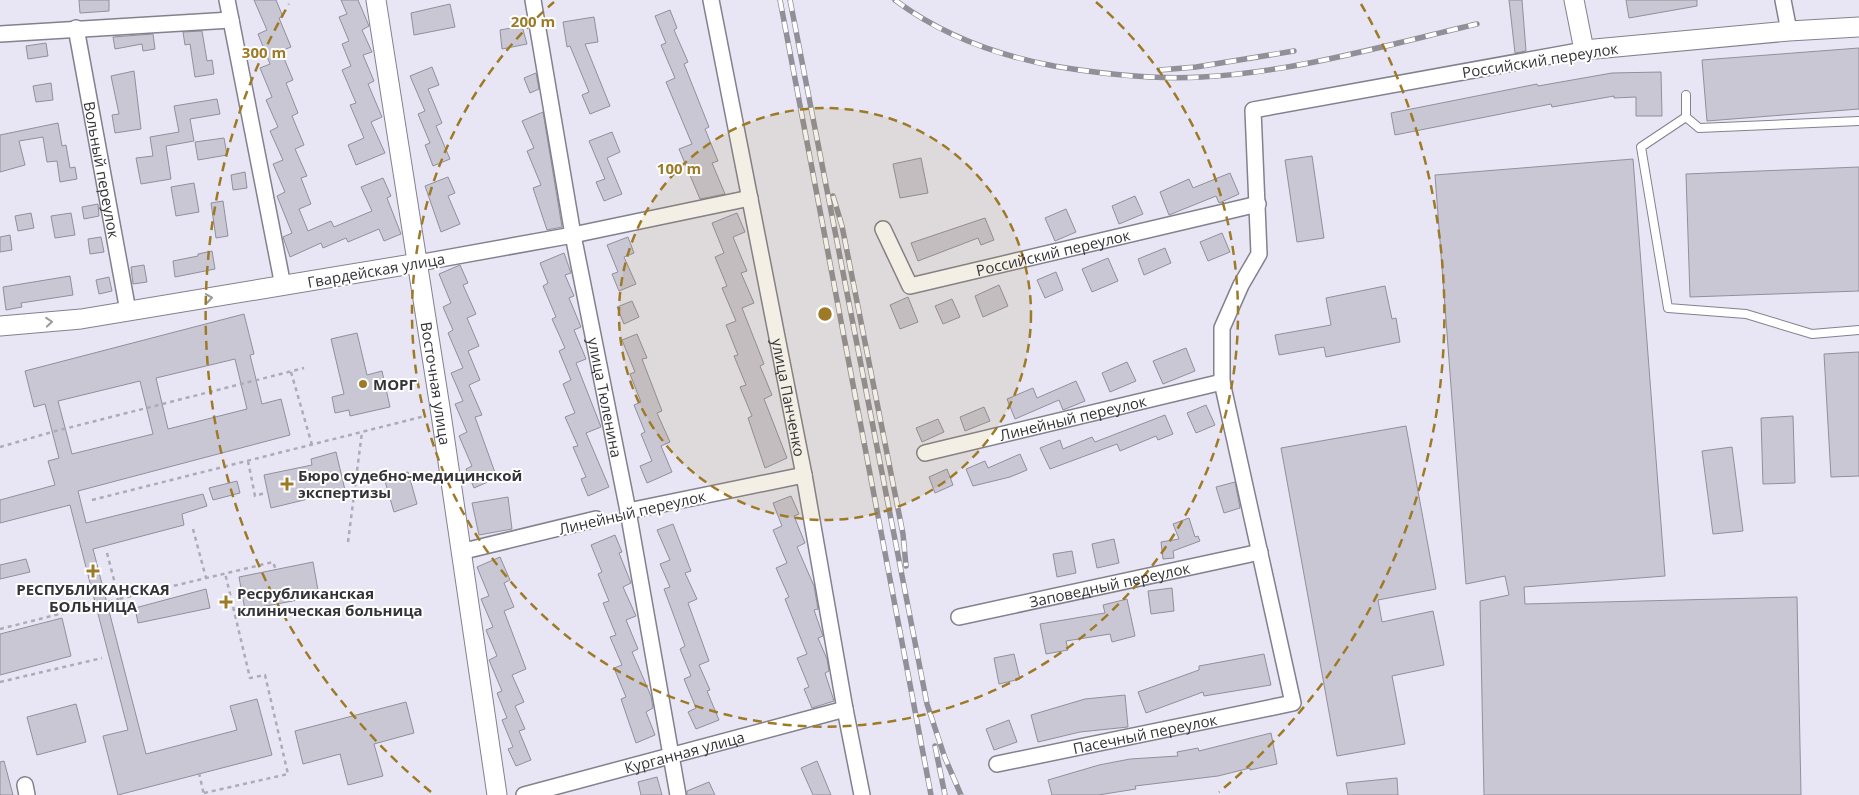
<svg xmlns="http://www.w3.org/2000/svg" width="1859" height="795" viewBox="0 0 1859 795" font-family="'Open Sans',sans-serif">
	<rect width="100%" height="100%" fill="#e8e6f4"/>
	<path fill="#cac7d5" stroke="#928f9c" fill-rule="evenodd" d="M79 0H109V11L80 13Z
		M254 0H276L283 17 279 18 291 47 281 51 293 80 286 83 298 113 292 116 304 145 295 149 307 176 301 178 311 204 299 209 308 231 331 221 334 227 372 211 361 187 383 178 391 196 387 198 401 234 384 241 379 229 348 242 346 238 323 248 321 243 290 257 283 237 292 233 277 196 285 192 273 164 283 160 270 131 278 127 266 100 272 97 260 68 270 64 258 34 267 30Z
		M341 0H358L369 26 362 30 372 52 363 55 374 81 368 84 382 117 371 122 385 153 356 165 348 145 364 138 350 105 356 103 342 70 351 66 342 44 349 41 339 17 347 14Z
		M1509 0H1522L1526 51 1515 53Z
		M1626 0H1697V6L1629 18Z
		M450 4 455 27 414 35 411 13Z
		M670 10 677 28 674 30 688 62 684 64 709 127 705 129 718 161 712 163 725 194 700 199 679 149 692 144 666 82 675 78 661 45 666 43 655 16Z
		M594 17 598 42 585 44 610 106 590 114 582 95 589 92 570 46 567 47 563 22Z
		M522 26 527 44 502 49 500 30Z
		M202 31 207 61 212 60 214 74 195 77 190 44 185 45 183 32Z
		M153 34 155 49 143 51 142 44 115 49 113 37Z
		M46 43 48 56 28 59 26 46Z
		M1859 48V109L1707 121 1702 60Z
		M432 67 439 85 428 89 442 123 436 126 450 159 433 166 425 145 430 143 418 114 425 111 410 76Z
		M134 71 141 129 115 133 112 115 119 114 111 76Z
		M1661 72 1662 116H1636V97L1614 98V96L1552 107 1551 104 1395 135 1391 113 1537 84 1538 86 1612 73Z
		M536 73 539 89 530 93 524 78Z
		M51 83 53 100 36 102 33 86Z
		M217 99 220 114 190 119 194 141 166 146 171 179 141 184 136 158 153 156 150 137 179 132 174 106Z
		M543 112 562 227 547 230 533 188 541 185 527 151 534 148 522 121Z
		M58 123 62 146 66 145 70 168 75 167 77 179 60 182 57 161 47 162 43 137 19 141 25 165 0 172V135Z
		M612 132 620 152 607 158 622 194 604 201 596 182 605 179 589 141Z
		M224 138 227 155 198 160 195 142Z
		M1312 156 1324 238 1297 242 1285 160Z
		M921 158 928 193 900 198 893 164Z
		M1633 159 1665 576 1524 587 1525 604 1797 597 1801 795H1484L1480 601 1509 595 1505 576 1466 584 1435 175Z
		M1859 167V291L1690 297 1686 174Z
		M245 172 247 188 233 190 231 175Z
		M1230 173 1239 194 1219 203 1216 196 1169 215 1160 192 1189 179 1193 188Z
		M448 177 455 193 448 196 460 224 441 232 425 186Z
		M194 183 199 212 176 216 171 187Z
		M1135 196 1143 214 1119 224 1112 206Z
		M223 201 228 236 216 238 211 203Z
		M98 204 99 216 84 219 82 207Z
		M1066 209 1076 232 1055 241 1045 218Z
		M31 213 34 228 18 231 15 216Z
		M71 213 75 235 55 238 51 216Z
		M737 213 745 232 733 237 747 271 741 273 754 303 742 308 764 364 760 366 772 395 764 399 787 458 765 468 748 418 752 416 740 387 746 385 734 356 738 355 726 325 736 321 722 288 727 286 715 257 724 253 712 223Z
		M985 218 994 240 981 245 978 238 918 261 911 243Z
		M1222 233 1230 252 1208 261 1200 242Z
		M10 235 12 250 0 252V237Z
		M101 237 104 252 90 254 88 239Z
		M628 237 634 253 624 257 636 284 619 291 612 274 618 272 607 245Z
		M1165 248 1171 263 1144 275 1138 259Z
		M212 251 215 269 175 277 173 261 198 256V254Z
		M564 253 571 273 565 275 574 296 569 298 581 327 574 330 586 359 576 363 601 427 586 433 609 487 588 496 581 479 586 477 573 447 578 446 565 417 575 413 563 384 571 380 559 351 565 348 552 319 556 317 543 286 548 283 540 263Z
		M1108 258 1118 281 1092 292 1082 269Z
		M144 265 147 282 133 284 131 267Z
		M460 265 468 283 463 285 476 314 467 318 479 346 468 351 480 380 469 385 482 415 475 417 497 478 474 488 466 469 472 466 459 436 467 432 455 404 463 401 451 373 463 368 448 333 453 330 443 307 451 303 439 274Z
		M1056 272 1063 290 1045 298 1037 280Z
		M70 276 73 295 21 303 22 307 6 310 3 287Z
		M109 277 112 291 99 294 96 280Z
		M999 285 1008 306 983 317 975 296Z
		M1385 286 1392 319 1396 318 1400 342 1326 357 1324 347 1279 355 1275 335 1331 325 1326 298Z
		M908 297 918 322 900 329 890 305Z
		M952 299 960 317 943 324 935 306Z
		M632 301 639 317 624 324 617 307Z
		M244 314 254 354 250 355 262 404 281 399 290 435 78 491 86 523 203 494 207 506 182 514 184 525 93 549 146 754 237 730 230 706 257 699 272 755 118 795 103 736 128 730 70 505 0 523V500L55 485 48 461 59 458 45 404 34 407 25 371ZM235 359 247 409 168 429 156 378ZM140 381 153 434 72 454 58 401Z
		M357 333 367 375 382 371 390 407 350 416 349 410 335 413 332 397 344 394 331 339Z
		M637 334 647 358 642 359 662 411 657 413 670 442 661 446 672 472 647 483 640 466 652 461 641 434 645 432 634 405 641 402 630 374 635 372 622 340Z
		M1186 348 1195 371 1163 384 1153 361Z
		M1859 352V476L1831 477 1824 354Z
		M1127 362 1136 381 1110 392 1102 373Z
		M1076 381 1085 401 1063 410 1059 400 1015 419 1007 399 1033 388 1037 398Z
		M1206 405 1215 425 1196 433 1187 413Z
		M984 407 990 421 965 431 960 417Z
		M1165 415 1173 434 1158 440 1156 436 1120 451 1117 444 1050 469 1040 448 1060 440 1063 449 1092 437 1095 442Z
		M1793 416 1795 483 1763 484 1761 418Z
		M938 419 944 432 922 442 916 428Z
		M1406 426 1436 589 1378 600 1382 622 1433 611 1444 665 1392 676 1405 744 1337 756 1281 448Z
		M1732 447 1743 531 1713 534 1702 451Z
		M336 452 345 490 271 508 264 475 312 465 311 459Z
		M1020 454 1027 470 1010 477 973 486 966 469 985 461 988 468Z
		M947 469 953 485 935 493 929 477Z
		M408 472 417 504 394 512 384 478Z
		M237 481 240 493 213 500 209 488Z
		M1235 482 1240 508 1224 513 1216 487Z
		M791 496 799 514 794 516 805 543 797 547 814 586 818 609 814 610 823 636 818 638 827 659 829 671 825 673 834 701 812 708 804 689 809 687 797 658 807 654 785 599 789 597 776 568 787 563 773 530 782 526 773 503Z
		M508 497 512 529 479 535 472 503Z
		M1189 518 1195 537 1198 536 1200 541 1173 551 1174 558 1163 559 1161 542 1179 539 1173 524Z
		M673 524 691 571 685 573 697 599 688 603 709 661 699 665 710 690 707 691 719 720 696 729 688 712 696 708 684 679 691 676 680 649 685 646 664 589 670 587 660 564 670 560 657 530Z
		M615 535 622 552 619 553 631 583 623 587 636 616 626 620 638 649 632 652 651 696 653 708 646 712 655 735 636 743 621 699 626 697 614 668 622 665 610 637 616 635 603 603 609 601 598 574 602 572 591 545Z
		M1114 539 1119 563 1097 568 1092 544Z
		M1072 551 1076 573 1057 577 1053 554Z
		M500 557 510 580 504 583 514 607 504 611 526 669 512 675 524 702 515 706 525 729 519 731 531 760 516 766 508 749 513 747 502 720 507 718 497 693 502 691 489 660 497 656 486 630 493 627 481 599 489 596 477 567Z
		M26 559 30 572 0 579V565Z
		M313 562 319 596 245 610 239 577Z
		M1172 588 1174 611 1151 614 1148 591Z
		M206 589 210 608 138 623 135 608Z
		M1127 599 1135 636 1112 642 1110 634 1066 641 1068 650 1046 654 1040 624 1105 613 1103 605Z
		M62 618 71 656 0 675V634Z
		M1014 654 1020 679 999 684 994 658Z
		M1264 654 1271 685 1204 696 1203 692 1146 713 1138 692 1199 670V666Z
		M1125 695 1128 727 1080 732 1038 742 1031 715 1085 699Z
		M406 702 414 733 374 744 383 776 348 785 340 754 303 764 295 731Z
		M76 704 86 742 37 755 27 717Z
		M1009 720 1017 742 994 750 986 729Z
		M1271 733 1277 764 1250 770V768L1218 776 1135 786 1136 789 1098 795H1052L1048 780 1099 765 1130 759 1178 756 1177 752 1198 748 1199 751Z
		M4 761 13 795H0V762Z
		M817 761 831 795H813L801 768Z
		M657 777 662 795H641L638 782Z
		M1397 778 1398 795H1348L1346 783Z
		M709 782 715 795H687V791Z"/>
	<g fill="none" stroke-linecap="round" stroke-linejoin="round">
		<g stroke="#83818e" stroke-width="10">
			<path id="service" d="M1686 95V117L1641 147 1668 308 1746 314 1812 334 1859 330
				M1686 117 1699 128 1859 121"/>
		</g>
		<g stroke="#83818e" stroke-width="18">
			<g id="minor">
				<path d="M227 0 231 20"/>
				<path id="s1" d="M533 0 573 235 628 511 678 795"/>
				<path id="s2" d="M711 0 804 475 845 709 862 795"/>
				<path d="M1783 0 1789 31"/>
				<path id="s3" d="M76 28 128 311"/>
				<path d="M0 34 231 20 283 286"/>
				<path id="s4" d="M883 229 910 286 1258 204"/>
				<path d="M418 263 573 235 750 198"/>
				<path id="s5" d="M925 453 1222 382"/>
				<path d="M628 511 804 475"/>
				<path d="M460 552 596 519"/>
				<path id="s6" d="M959 617 1260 552"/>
				<path id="s7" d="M997 764 1293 703 1222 382V328L1241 285 1259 254 1253 110 1584 50"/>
				<path d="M25 785 27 795"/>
				<path id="s8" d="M524 795 845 709"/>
			</g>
		</g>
		<g stroke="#83818e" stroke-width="21">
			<g id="tertiary">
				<path id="s9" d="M376 0 441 414 497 795"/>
				<path d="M1574 0 1584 50 1789 31 1859 27"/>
				<path d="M0 326 81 319 418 263"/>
			</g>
		</g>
		<path stroke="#adabb6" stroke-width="2.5" stroke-dasharray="4 4" stroke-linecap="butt" d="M291 372 312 445
			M0 447 52 432 304 368
			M248 461 255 496 268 492
			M92 500 425 416
			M193 529 206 578
			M348 542 362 432
			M107 553 119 599 273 562 276 570
			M0 629 119 599
			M0 682 102 658
			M199 773 204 795
			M204 793 288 774 265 675 250 678 225 573"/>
		<use href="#service" stroke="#fff" stroke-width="8"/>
		<use href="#minor" stroke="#fff" stroke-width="15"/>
		<use href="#tertiary" stroke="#fff" stroke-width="19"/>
		<g stroke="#919099" stroke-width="5.5">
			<path id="rail" d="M780 0 931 795
				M790 0 927 704 945 758 961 795
				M895 0C943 36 996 55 1054 66 1102 74 1153 80 1202 77 1295 72 1387 45 1477 24
				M1160 70 1196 67 1294 51
				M833 196 842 226 903 534 906 566
				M935 746 945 795"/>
		</g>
		<use href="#rail" stroke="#fff" stroke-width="4" stroke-dasharray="11" stroke-linecap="butt"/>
	</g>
	<defs><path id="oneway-chevron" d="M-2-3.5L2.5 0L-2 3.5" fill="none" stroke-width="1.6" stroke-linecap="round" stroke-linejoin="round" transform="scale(1.25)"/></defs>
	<g stroke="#9a999c">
		<use href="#oneway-chevron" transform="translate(209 298) rotate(-9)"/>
		<use href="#oneway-chevron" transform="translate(49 322) rotate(-5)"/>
	</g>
	<circle cx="825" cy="314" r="206" fill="#9e7a26" fill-opacity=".12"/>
	<g fill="none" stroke="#9e7a26" stroke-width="2.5" stroke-dasharray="9 6">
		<circle cx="825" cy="314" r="206"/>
		<path d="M1096 2A413 413 0 1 1 554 2"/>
		<path d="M431 792A619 619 0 0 1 289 4M1361 4A619 619 0 0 1 1219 792"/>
	</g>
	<g fill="#9e7a26" stroke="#fff" stroke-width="2">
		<circle cx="363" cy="384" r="5"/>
		<path d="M284.5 476.5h5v5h5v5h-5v5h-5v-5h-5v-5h5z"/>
		<path d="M90.5 563.5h5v5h5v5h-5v5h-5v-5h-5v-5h5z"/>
		<path d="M223.5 594.5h5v5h5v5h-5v5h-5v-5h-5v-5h5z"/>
	</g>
	<g text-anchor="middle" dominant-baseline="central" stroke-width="4" stroke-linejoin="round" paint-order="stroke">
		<g font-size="15" fill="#343338" stroke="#fff">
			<text transform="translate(1540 60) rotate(-9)">Российский переулок</text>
			<text stroke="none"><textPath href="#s3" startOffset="144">Вольный переулок</textPath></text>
			<text stroke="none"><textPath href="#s4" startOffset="210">Российский переулок</textPath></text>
			<text transform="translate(376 270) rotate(-10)">Гвардейская улица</text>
			<text stroke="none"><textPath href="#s9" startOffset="388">Восточная улица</textPath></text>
			<text stroke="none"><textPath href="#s2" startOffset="405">улица Панченко</textPath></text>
			<text stroke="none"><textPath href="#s1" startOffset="404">улица Тюленина</textPath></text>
			<text stroke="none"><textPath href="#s5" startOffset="152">Линейный переулок</textPath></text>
			<text transform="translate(632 512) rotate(-13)">Линейный переулок</text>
			<text stroke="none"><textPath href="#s6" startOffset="154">Заповедный переулок</textPath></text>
			<text stroke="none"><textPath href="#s7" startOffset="151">Пасечный переулок</textPath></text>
			<text stroke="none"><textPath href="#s8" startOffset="166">Курганная улица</textPath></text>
		</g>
		<g font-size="15" font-weight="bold" fill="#343338" stroke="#fff" text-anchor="start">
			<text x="373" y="384">МОРГ</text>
			<text x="298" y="475">Бюро судебно-медицинской<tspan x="298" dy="17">экспертизы</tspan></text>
			<text x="93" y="589" text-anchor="middle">РЕСПУБЛИКАНСКАЯ<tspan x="93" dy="17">БОЛЬНИЦА</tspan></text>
			<text x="237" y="593">Ресрубликанская<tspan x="237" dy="17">клиническая больница</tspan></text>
		</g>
	</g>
	<circle cx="825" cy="314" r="8" fill="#9e7a26" stroke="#fff" stroke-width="2.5"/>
	<g font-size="15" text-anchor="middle" font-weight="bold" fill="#9e7a26" stroke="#fff" stroke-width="4" stroke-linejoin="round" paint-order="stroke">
		<text x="533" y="27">200 m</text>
		<text x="264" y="58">300 m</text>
		<text x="679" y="174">100 m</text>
	</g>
</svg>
